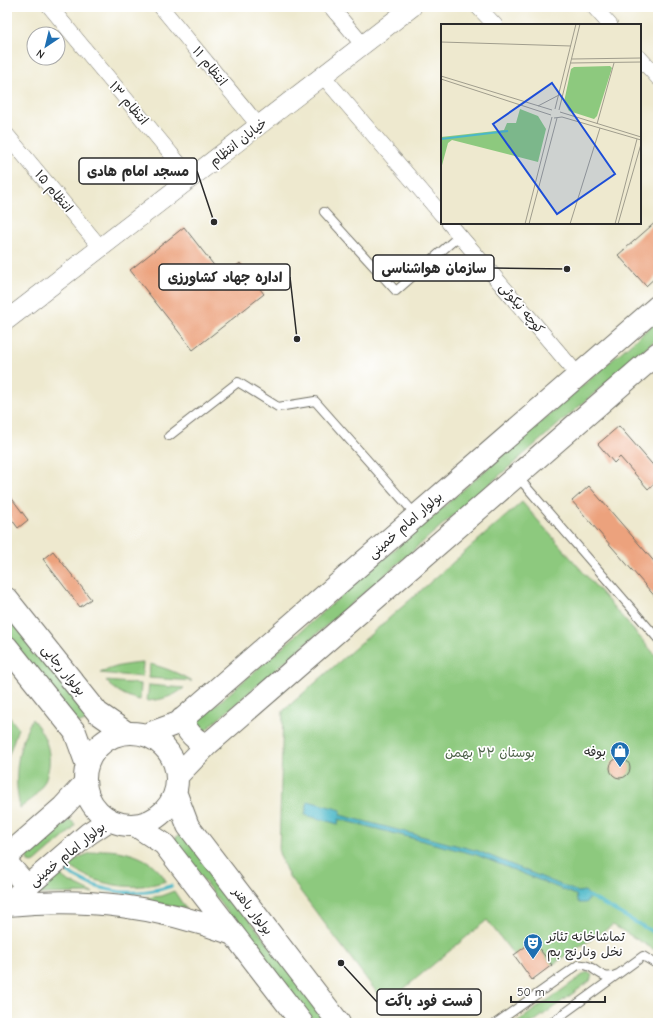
<svg xmlns="http://www.w3.org/2000/svg" width="665" height="1030" viewBox="0 0 665 1030" font-family="'Comic Neue','Playpen Sans Arabic',sans-serif">
	<rect width="100%" height="100%" fill="#fff"/>
	<filter id="ink" filterUnits="userSpaceOnUse"><feTurbulence type="fractalNoise" baseFrequency=".025" numOctaves="2"/><feDisplacementMap in="SourceGraphic" scale="8" xChannelSelector="R" yChannelSelector="G"/><feConvolveMatrix kernelMatrix="1 2 1 2 8 2 1 2 1" color-interpolation-filters="sRGB"/></filter>
	<filter id="wash" filterUnits="userSpaceOnUse"><feTurbulence type="fractalNoise" baseFrequency=".012" numOctaves="4" result="noise"/><feDisplacementMap in="SourceGraphic" scale="16" xChannelSelector="R" yChannelSelector="G"/><feGaussianBlur stdDeviation="0.9" result="paint"/><feColorMatrix in="noise" values="0 0 0 0 0 0 0 0 0 0 0 0 0 0 0 0 0 1.4 0 .05"/><feComposite in="paint" operator="in"/></filter>
	<g filter="url(#wash)">
		<rect width="100%" height="100%" fill="#eee9cf"/>
		<path fill="#8dc97e" stroke="#5c7a54" d="M658 320V338L200 735 192 726Z
			M522 502 658 658V952L613 925 552 965 533 941 514 955 487 920 383 1006 379 1000 381 998 288 875 279 853 283 711Z
			M7 611 88 716 85 721 80 723 75 720 7 635Z
			M143 663 142 677 100 673C115 666 127 664 143 663Z
			M150 664C166 668 178 673 192 681L149 678Z
			M106 681 141 684 140 700C126 697 116 691 106 681Z
			M149 685 184 688C173 697 161 700 147 701Z
			M7 714 18 728 7 760Z
			M32 719C59 749 54 786 20 808 13 776 17 748 32 719Z
			M70 820 75 824 73 829 35 862 32 863 28 862 27 858 29 854 66 822Z
			M183 835 330 1023H311L174 841 177 836Z
			M103 850C127 850 154 858 166 881 133 892 96 886 68 865 78 856 91 853 103 850Z
			M59 874 68 881 93 893 37 894Z
			M174 891 186 909 139 899 161 896Z
			M587 972 592 975 590 981 532 1023H516Z"/>
		<path fill="#4cb8c8" stroke="#3c727a" d="M308 801 341 810 340 815 478 851 578 892 585 891 589 895V900L585 903H579L577 900 576 895 477 855 339 819 338 824 305 815Z"/>
		<g fill="none" stroke-linecap="round" stroke-linejoin="round">
			<path stroke="#4cb8c8" stroke-width="3.5" d="M62 868C94 892 132 899 171 886
				M589 896 658 935"/>
		</g>
		<g id="blocks">
			<path fill="#eca27d" d="M658 220V275L646 286 618 255Z
				M184 227 223 277 240 263 264 294 193 350 130 270Z
				M619 426 658 471V480L648 489 620 457 614 463 598 444Z
				M589 486 658 566V600L572 501Z
				M7 492 28 520 18 528 7 513Z
				M53 551 91 599 80 607 43 559Z
				M610 768a10 10 0 1 1 20 0a10 10 0 1 1-20 0Z
				M533 941 552 965 532 980 514 955Z"/>
		</g>
	</g>
	<g filter="url(#ink)">
		<use href="#blocks" fill-opacity="0" stroke="#6f6e64" stroke-width="1"/>
		<g fill="none" stroke-linecap="round" stroke-linejoin="round">
			<g stroke="#6f6e64" stroke-width="10">
				<path id="service" d="M324 212 396 291 460 235
					M169 436 238 382 278 407 315 401 416 515
					M517 476 658 639
					M496 1023 578 965C596 962 599 984 618 974
					M551 1023 643 956 658 965"/>
			</g>
			<g stroke="#6f6e64" stroke-width="16">
				<path id="minor" d="M50 7 191 178
					M161 7 259 126
					M331 7 363 45
					M478 7 495 25
					M594 7 610 25
					M640 58 658 78
					M323 76 442 215
					M7 135 101 248
					M449 223 578 375"/>
			</g>
			<g stroke="#6f6e64" stroke-width="20">
				<path id="tertiary" d="M7 320 412 7"/>
			</g>
			<g stroke="#6f6e64" stroke-width="24">
				<path id="primary" d="M7 599 98 713 127 733
					M7 647 75 732 87 765
					M182 719C187 732 194 740 207 745
					M85 779a46 46 0 1 1 92 0a46 46 0 1 1-92 0Z
					M145 735 178 723 658 306
					M178 775 207 745 658 353
					M176 794 188 826 339 1023
					M135 825 164 844 302 1023
					M7 856 63 807 85 783
					M7 863 27 886
					M7 904 88 834 109 820
					M7 905C87 897 158 906 233 934"/>
			</g>
			<use href="#service" stroke="#fff" stroke-width="8"/>
			<use href="#minor" stroke="#fff" stroke-width="15"/>
			<use href="#tertiary" stroke="#fff" stroke-width="19"/>
			<use href="#primary" stroke="#fff" stroke-width="22"/>
		</g>
	</g>
	<defs>
		<g id="shop-pin" transform="scale(1)"><path d="M0 17L-7.5 6A9.5 9.5 0 1 1 7.5 6Z" fill="#1f6fb2" stroke="#fff"/><path d="M-5-2.5h2.3a2.7 3.5 0 0 1 5.4 0H5L5.5 6h-11ZM-1.5-2.5h3a1.5 2.3 0 0 0-3 0Z" fill="#fff"/></g>
		<g id="theatre-pin" transform="scale(1)"><path d="M0 17L-7.5 6A9.5 9.5 0 1 1 7.5 6Z" fill="#1f6fb2" stroke="#fff"/><path d="M-5-5.5Q0-4 5-5.5V0Q5 5 0 6Q-5 5-5 0ZM-3.3-2.5H-1v1.5H-3.3ZM1-2.5H3.3v1.5H1ZM-2.8 1Q0 5.5 2.8 1Z" fill="#fff"/></g>
	</defs>
	<g fill-rule="evenodd">
		<use href="#shop-pin" x="620" y="751"/>
		<use href="#theatre-pin" x="533" y="943"/>
	</g>
	<g text-anchor="middle" dominant-baseline="central" stroke-width="3.5" stroke-linejoin="round" paint-order="stroke">
		<g font-size="13" fill="#2b2b2b" stroke="#fff">
			<text transform="translate(210 66) rotate(51)">انتظام ۱۱</text>
			<text transform="translate(129 103) rotate(50)">انتظام ۱۳</text>
			<text transform="translate(238 142) rotate(-38)">خیابان انتظام</text>
			<text transform="translate(54 191) rotate(50)">انتظام ۱۵</text>
			<text transform="translate(522 308) rotate(50)">کوچه نیکوئی</text>
			<text transform="translate(405 525) rotate(-41)">بولوار امام خمینی</text>
			<text transform="translate(64 670) rotate(51)">بولوار رجایی</text>
			<text transform="translate(67 854) rotate(-39)">بولوار امام خمینی</text>
			<text transform="translate(253 911) rotate(52)">بولوار باهنر</text>
		</g>
		<g font-size="13" fill="#2b2b2b" stroke="#fff" text-anchor="end">
			<text x="606" y="751">بوفه</text>
			<text x="547" y="936" text-anchor="start">تماشاخانه تئاتر<tspan x="547" dy="15">نخل ونارنج بم</tspan></text>
		</g>
		<g font-size="13" fill="#4d6248" stroke="#fff">
			<text x="490" y="752">بوستان ۲۲ بهمن</text>
		</g>
	</g>
	<g transform="translate(441 24)">
		<rect width="200" height="200" fill="#eee9cf"/>
		<path d="M169 42 171 44 156 92 153 95 128 87 123 78 130 45 133 43ZM79 85 97 92 105 105 97 138 11 116 7 119 0 145V113L63 106 66 99H75Z" fill="#8dc97e"/>
		<path fill="none" stroke="#4cb8c8" stroke-width="2" d="M0 115 67 107"/>
		<path fill="none" stroke="#a09d8d" stroke-width="1" d="M0 18 130 22M131 35 200 34M130 39 200 38M0 52 111 86M0 55 110 91M97 82 118 71M114 85 135 0M118 86 139 0M119 88 200 113M113 94 121 93 200 116M156 100 173 39M84 200 111 93M88 200 116 94M129 200 159 104M174 200 196 115M177 200 200 120"/>
		<path fill="#1d4ed8" fill-opacity="0.15" stroke="#1d4ed8" stroke-width="2" d="M111 59 174 150 116 190 52 100Z"/>
		<rect width="200" height="200" fill="none" stroke="#2b2b2b" stroke-width="2"/>
	</g>
	<path fill="none" stroke="#2b2b2b" stroke-width="1.5" d="M214 222L197 171M567 269L494 268M297 339L290 277M341 963L377 1002"/>
	<g fill="#2b2b2b" stroke="#fff" stroke-width="1.5">
		<circle cx="214" cy="222" r="4"/>
		<circle cx="567" cy="269" r="4"/>
		<circle cx="297" cy="339" r="4"/>
		<circle cx="341" cy="963" r="4"/>
	</g>
	<g fill="#fff" stroke="#2b2b2b" stroke-width="1.5">
		<rect x="79" y="158" width="118" height="26" rx="4"/>
		<rect x="373" y="255" width="121" height="26" rx="4"/>
		<rect x="159" y="264" width="131" height="26" rx="4"/>
		<rect x="377" y="989" width="104" height="26" rx="4"/>
	</g>
	<g font-size="14" text-anchor="middle" font-weight="bold" fill="#2b2b2b">
		<text x="138" y="176">مسجد امام هادی</text>
		<text x="434" y="273">سازمان هواشناسی</text>
		<text x="225" y="282">اداره جهاد کشاورزی</text>
		<text x="429" y="1006">فست فود باگت</text>
	</g>
	<rect width="665" height="1030" fill="none" stroke="#fff" stroke-width="24"/>
	<g transform="translate(46 46) rotate(215)"><circle r="19" fill="#ffffff" stroke="#aaaaaa"/>
	<path d="M0-3L7 15L0 10L-7 15Z" fill="#1f6fb2"/>
	<text y="-6" font-size="11" font-weight="bold" text-anchor="middle" fill="#2b2b2b">N</text>
	</g>
	<path d="M511 996v6h94v-6" fill="none" stroke="#2b2b2b" stroke-width="2"/>
	<text x="517" y="996" font-size="12" fill="#2b2b2b" stroke="#ffffff" stroke-width="3" paint-order="stroke">50 m</text>
</svg>
